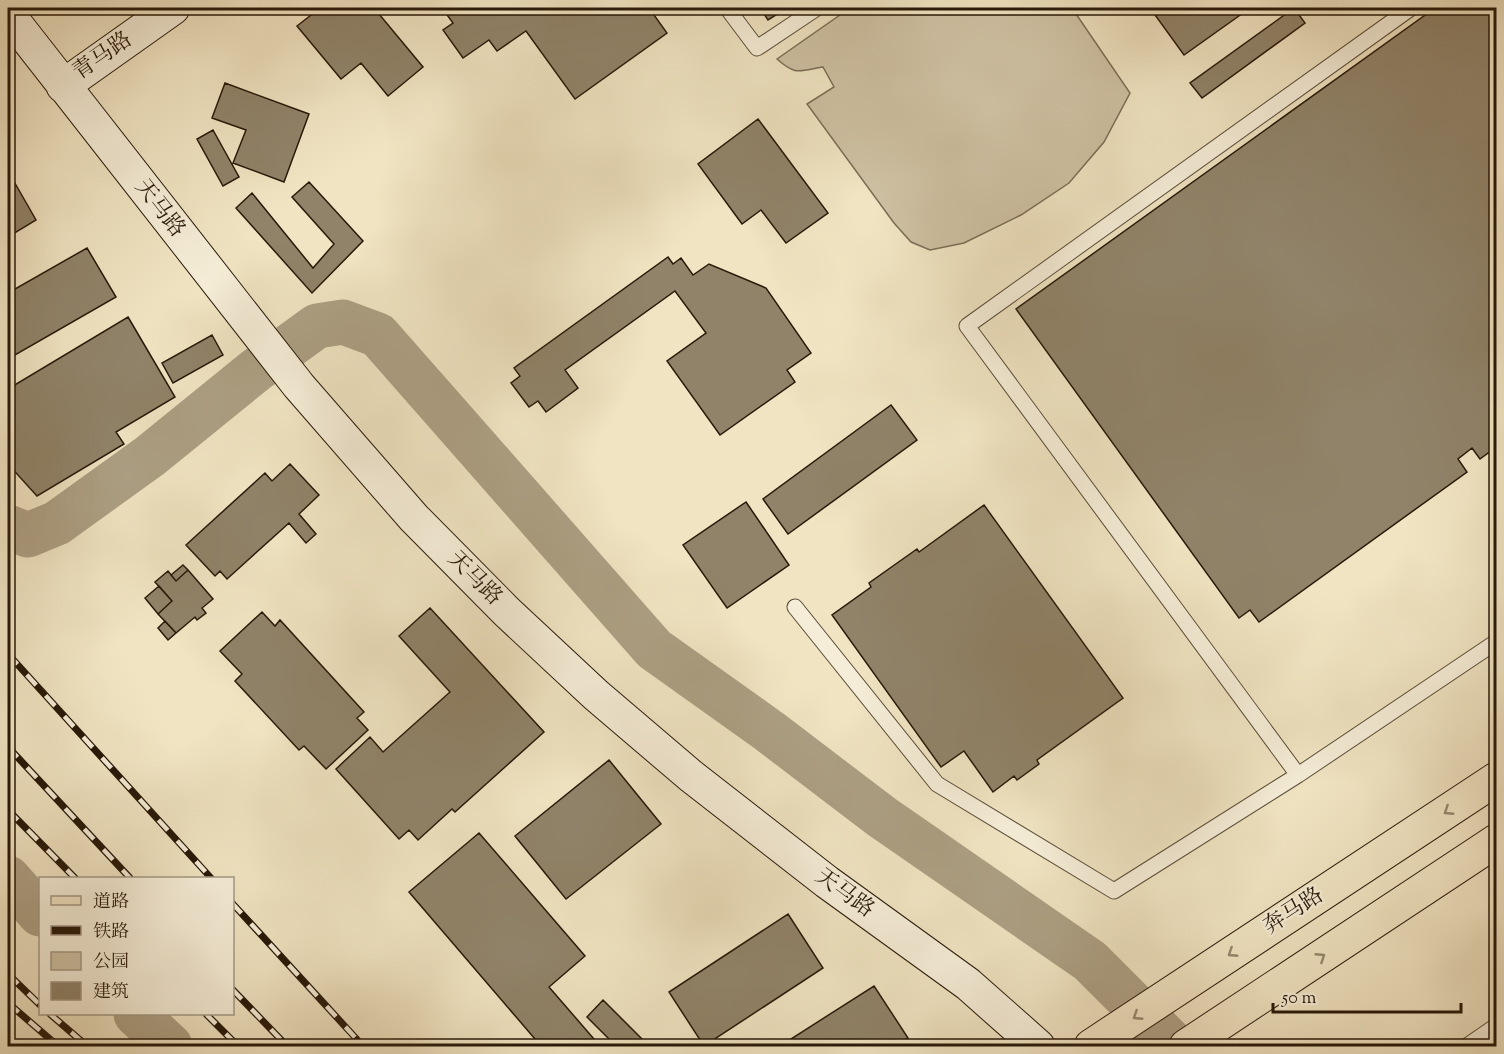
<svg xmlns="http://www.w3.org/2000/svg" width="1504" height="1054" viewBox="0 0 1504 1054" font-family="'Sorts Mill Goudy','Noto Serif SC',serif">
	<rect width="100%" height="100%" fill="#f0e4c2"/>
	<filter id="stains"><feTurbulence type="fractalNoise" baseFrequency=".00333" numOctaves="4"/><feColorMatrix values="0 0 0 0 .2 0 0 0 0 .09 0 0 0 0 .02 0 0 0 .5 -.17"/></filter>
	<radialGradient id="worn" r=".72"><stop offset=".6" stop-color="#630" stop-opacity="0"/><stop offset="1" stop-color="#630" stop-opacity=".3"/></radialGradient>
	<path fill="#cec1a3" stroke="#7b6d56" stroke-width="1.5" d="M850 8H1072L1130 93 1104 142 1069 183 1021 215 964 243 930 250 911 242 894 223 807 104 834 87 823 67C799 71 796 76 777 59Z"/>
	<g fill="none" stroke-linecap="round" stroke-linejoin="round">
		<path stroke="#ac9f83" stroke-width="45" d="M8 527 28 535 57 523 150 456 256 370 317 326 343 322 378 335 654 649 769 731 882 817 1090 961 1175 1046
			M8 878 40 914
			M136 1014 170 1046"/>
	</g>
	<path fill="#908369" stroke="#281909" stroke-width="1.5" d="M320 8H374L423 67 388 96 361 63 341 79 297 26Z
		M442 8H649L667 33 575 99 526 31 497 51 489 40 463 58 443 30 453 23Z
		M760 8H787L768 20Z
		M1150 8H1250L1184 55Z
		M1294 8 1305 23 1202 98 1190 83Z
		M1435 8H1496V447L1480 459 1472 448 1458 459 1467 472 1259 622 1250 610 1239 618 1016 309Z
		M225 83 309 114 284 182 233 163 246 130 212 118Z
		M758 119 828 213 786 243 761 210 742 224 698 164Z
		M213 130 239 177 223 186 197 139Z
		M8 171 36 220 8 237Z
		M309 182 363 241 312 293 236 208 252 193 313 268 334 244 292 197Z
		M87 248 116 297 8 359V293Z
		M668 257 673 264 681 258 693 275 709 264 766 288 811 353 787 370 795 382 720 435 667 361 706 333 675 291 565 370 578 388 546 412 538 401 529 407 511 383 520 376 514 368Z
		M128 317 175 397 116 432 124 444 37 496 8 464V389Z
		M212 335 223 355 173 383 162 363Z
		M891 405 917 440 788 534 763 499Z
		M290 464 319 495 299 514 316 534 306 543 289 523 227 579 220 571 215 576 186 545 265 473 272 481Z
		M746 502 789 565 727 608 683 545Z
		M984 505 1123 698 1037 760 1039 764 1017 780 1014 776 993 792 964 751 941 767 832 615 871 587 869 583 917 549 919 552Z
		M183 565 188 570 176 581 171 575Z
		M188 570 213 599 202 608 206 613 197 620 195 617 176 633 158 614 172 601 155 582 168 571 176 581Z
		M159 586 172 601 158 614 145 598Z
		M430 608 544 732 455 812 452 809 418 840 409 830 399 839 336 769 370 737 383 752 450 692 399 636Z
		M262 612 275 626 280 620 364 712 357 718 368 730 326 769 304 746 299 750 235 681 242 674 220 651Z
		M165 621 176 633 168 640 158 628Z
		M609 760 661 824 566 899 515 836Z
		M479 833 585 956 549 987 600 1046H541L409 892Z
		M788 914 823 968 704 1046 669 992Z
		M874 986 908 1038 894 1046H780Z
		M603 1000 649 1046H616L587 1017Z"/>
	<g fill="none" stroke-linecap="round" stroke-linejoin="round">
		<g stroke="#5a4c37" stroke-width="17">
			<path id="lane" d="M727 8 757 48 817 8
				M795 607 937 784 1114 891 1298 775 1496 642
				M1298 775 967 326 1411 8
				M1467 1046 1496 1026"/>
		</g>
		<g stroke="#281909" stroke-width="35">
			<path id="secondary" d="M8 14 299 386 414 518 507 612 596 695 691 776 827 882 968 984 1038 1046
				M63 86 173 8"/>
		</g>
		<g stroke="#281909" stroke-width="35">
			<path id="primary" d="M1091 1046 1496 779
				M1186 1046 1496 841"/>
		</g>
		<use href="#lane" stroke="#f5edd7" stroke-width="15"/>
		<use href="#secondary" stroke="#f5edd7" stroke-width="33"/>
		<use href="#primary" stroke="#f0e4c2" stroke-width="33"/>
		<g stroke="#281909" stroke-width="7">
			<path id="rail" d="M8 654 211 878
				M8 747 130 878
				M8 810 75 878
				M232 903 363 1046
				M8 974 40 1005
				M232 989 287 1046
				M8 1003 58 1046
				M50 1014 87 1046
				M206 1014 238 1046"/>
		</g>
		<use href="#rail" stroke="#f5edd7" stroke-width="4.5" stroke-dasharray="14" stroke-linecap="butt"/>
	</g>
	<defs><path id="oneway-chevron" d="M-2-3.5L2.5 0L-2 3.5" fill="none" stroke-width="1.6" stroke-linecap="round" stroke-linejoin="round" transform="scale(1.5)"/></defs>
	<g stroke="#96896f">
		<use href="#oneway-chevron" transform="translate(1448 811) rotate(147)"/>
		<use href="#oneway-chevron" transform="translate(1232 953) rotate(147)"/>
		<use href="#oneway-chevron" transform="translate(1321 957) rotate(-33)"/>
		<use href="#oneway-chevron" transform="translate(1137 1016) rotate(147)"/>
	</g>
	<g text-anchor="middle" dominant-baseline="central" stroke-width="4.5" stroke-linejoin="round" paint-order="stroke">
		<g font-size="22" fill="#281909" stroke="#f5edd7">
			<text transform="translate(103 57) rotate(-35)">青马路</text>
			<text transform="translate(159 209) rotate(52)">天马路</text>
			<text transform="translate(474 579) rotate(45)">天马路</text>
			<text transform="translate(844 894) rotate(36)">天马路</text>
			<text transform="translate(1294 912) rotate(-33)">奔马路</text>
		</g>
	</g>
	<rect width="1504" height="1054" fill="none" stroke="#f0e4c2" stroke-width="30"/>
	<rect x="9" y="9" width="1486" height="1036" fill="none" stroke="#281909" stroke-width="3"/>
	<rect x="15" y="15" width="1474" height="1024" fill="none" stroke="#281909" stroke-width="1.5"/>
	<rect x="39" y="877" width="195" height="138" fill="#f5edd7" stroke="#a39885" stroke-width="1.5"/>
	<rect x="51" y="896" width="30" height="9" fill="#f0e4c2" stroke="#a39885" stroke-width="1.5"/>
	<text x="93" y="907" font-size="18" fill="#281909">道路</text>
	<rect x="51" y="926" width="30" height="9" fill="#281909" stroke="#a39885" stroke-width="1.5"/>
	<text x="93" y="937" font-size="18" fill="#281909">铁路</text>
	<rect x="51" y="952" width="30" height="18" fill="#cec1a3" stroke="#a39885" stroke-width="1.5"/>
	<text x="93" y="967" font-size="18" fill="#281909">公园</text>
	<rect x="51" y="982" width="30" height="18" fill="#908369" stroke="#a39885" stroke-width="1.5"/>
	<text x="93" y="997" font-size="18" fill="#281909">建筑</text>
	<path d="M1273 1003v9h188v-9" fill="none" stroke="#281909" stroke-width="3"/>
	<text x="1282" y="1003" font-size="18" fill="#281909" stroke="#f5edd7" stroke-width="4.5" paint-order="stroke">50 m</text>
	<rect width="100%" height="100%" filter="url(#stains)"/>
	<rect width="100%" height="100%" fill="url(#worn)"/>
</svg>
